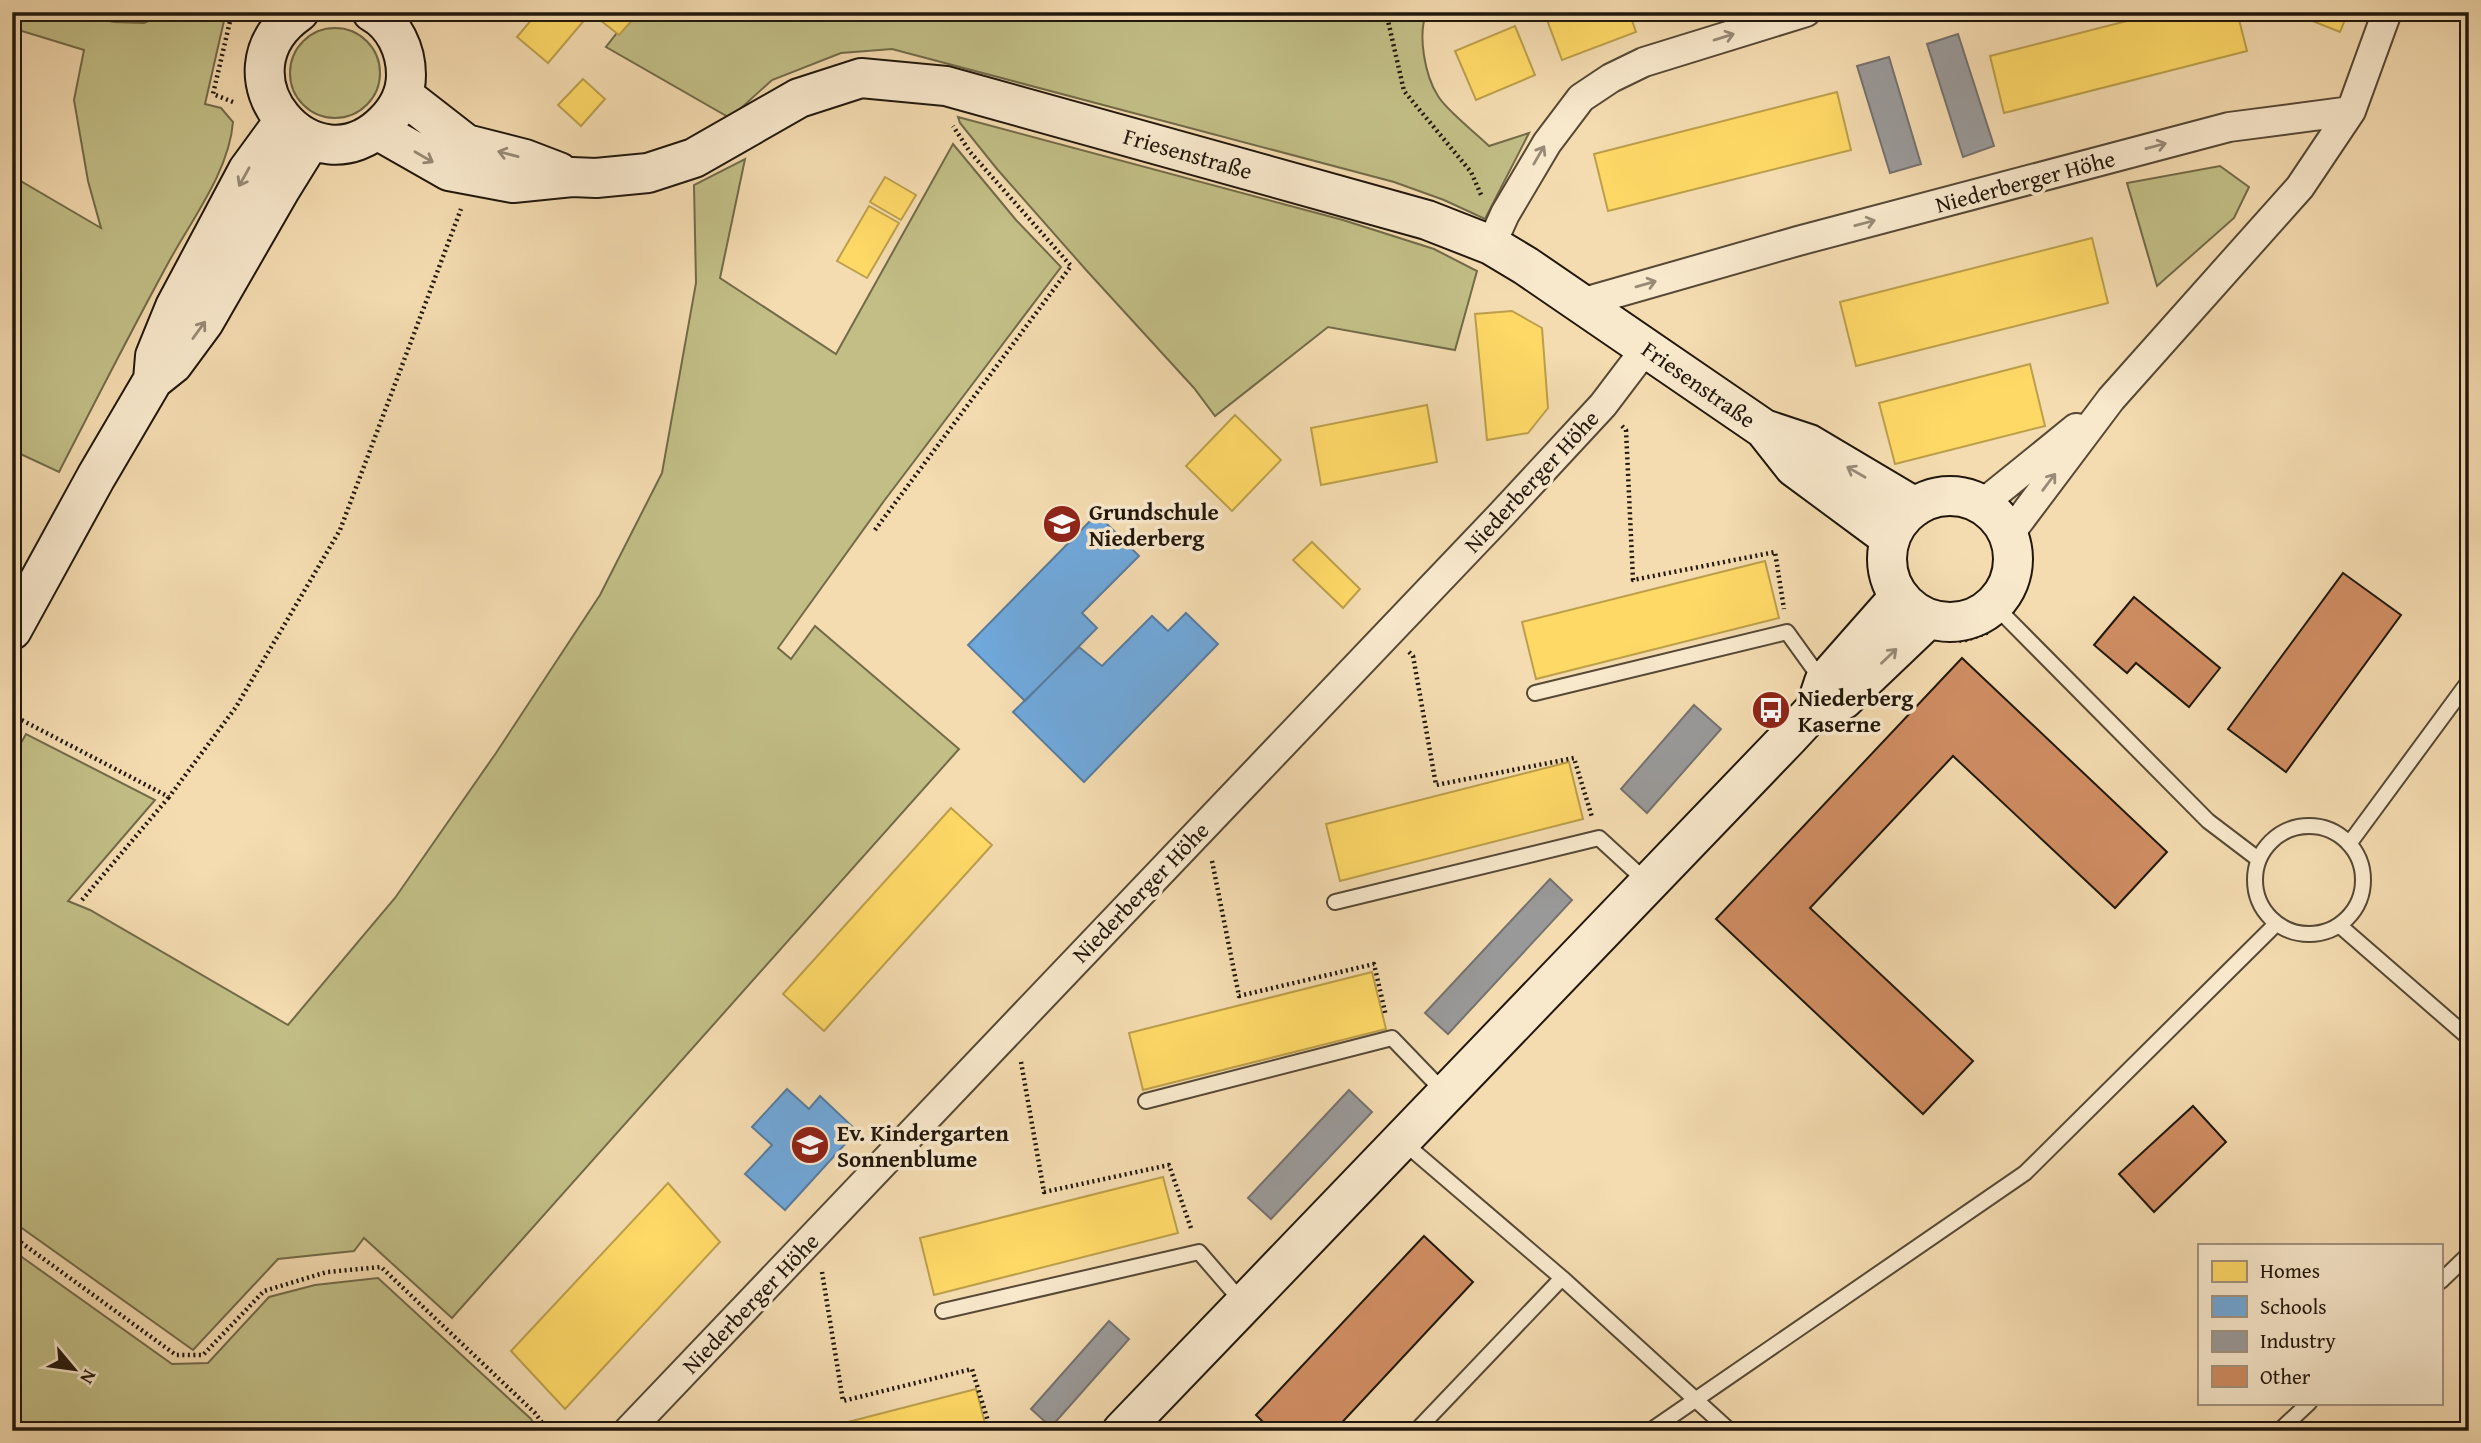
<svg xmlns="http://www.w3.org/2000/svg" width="2481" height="1443" viewBox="0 0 2481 1443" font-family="'Gentium Book Plus',serif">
	<rect width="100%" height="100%" fill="#f4dbb0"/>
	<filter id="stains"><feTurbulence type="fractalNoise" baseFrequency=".00286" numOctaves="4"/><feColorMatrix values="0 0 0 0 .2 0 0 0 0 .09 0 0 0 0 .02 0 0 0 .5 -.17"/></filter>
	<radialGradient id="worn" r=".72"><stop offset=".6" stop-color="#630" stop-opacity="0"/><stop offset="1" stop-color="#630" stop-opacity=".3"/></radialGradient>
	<path fill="#c2be86" stroke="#726a49" stroke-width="2" d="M12 12H68L114 22 144 23 169 12H226L205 104 221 108 233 122C229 173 189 223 166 267 129 335 94 404 59 472L12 450V176L101 228 88 181 74 100 84 50 12 28Z
		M633 12H1427C1417 34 1425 76 1438 96 1446 110 1476 133 1489 146L1529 133 1485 219 1444 200 1394 182 892 49 841 53 772 80 730 118 606 47Z
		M290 73a45 45 0 1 1 90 0a45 45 0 1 1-90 0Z
		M958 117 1343 220 1434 249 1477 271 1455 350 1328 327 1215 416 1194 388 1087 271 997 169 960 123Z
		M953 144 1016 220 1061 267 884 501 778 648 791 659 815 626 959 749 452 1318 364 1238 354 1251 278 1259 193 1350 12 1221V759L26 734 155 800 68 901 90 910 288 1025 395 898 496 753 600 595 662 473 696 283 694 185 745 159 720 278 836 354Z
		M2220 166 2249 187 2234 218 2157 286 2127 183Z
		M12 1250 172 1364 208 1363 269 1297 315 1285 378 1278 531 1419 538 1431H12Z"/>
	<path fill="#ffd966" stroke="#bc9f4b" stroke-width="2" d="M538 12H583L588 16 548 63 517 37Z
		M629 12 635 17 619 35 591 13Z
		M1544 12H1629L1636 32 1562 60Z
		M1666 12H1686L1668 18Z
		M2162 12H2237L2247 51 2004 113 1990 56Z
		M2290 12H2348L2340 32Z
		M1515 26 1535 75 1476 100 1455 51Z
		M583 79 605 99 581 126 558 105Z
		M1837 92 1851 150 1608 211 1594 154Z
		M885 177 916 195 901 220 870 202Z
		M869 206 899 223 867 278 837 261Z
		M2092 238 2108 303 1856 366 1840 302Z
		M1512 311 1542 328 1548 408 1528 433 1487 440 1475 314Z
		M2030 364 2045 426 1895 464 1879 403Z
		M1427 405 1437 462 1321 485 1311 428Z
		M1235 415 1281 460 1232 511 1186 466Z
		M1312 542 1360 589 1343 608 1293 560Z
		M1765 561 1779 618 1536 679 1522 622Z
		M1569 762 1583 819 1340 881 1326 824Z
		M951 808 992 845 824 1031 783 994Z
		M1372 972 1386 1029 1143 1090 1129 1033Z
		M1163 1177 1178 1233 934 1295 920 1238Z
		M668 1183 720 1242 565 1409 511 1351Z
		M976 1389 987 1431H813Z"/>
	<path fill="#6fa8dc" stroke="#587c9e" stroke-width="2" d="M1097 514 1139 556 1082 613 1097 628 1025 701 968 645Z
		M1186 613 1218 644 1084 782 1013 712 1079 647 1102 666 1152 616 1168 631Z
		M787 1089 809 1109 820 1096 857 1131 785 1210 745 1174 772 1145 752 1127Z"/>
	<path fill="#999" stroke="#75726f" stroke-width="2" d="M1958 34 1994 146 1963 157 1927 44Z
		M1889 57 1921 164 1890 173 1857 66Z
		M1694 705 1721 729 1647 813 1621 789Z
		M1550 879 1572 900 1448 1034 1425 1013Z
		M1349 1090 1372 1112 1271 1219 1248 1198Z
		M1109 1321 1129 1339 1051 1427 1031 1409Z"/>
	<path fill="#d08d62" stroke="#21170c" stroke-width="2" d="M2343 573 2401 615 2286 772 2228 729Z
		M2134 597 2220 668 2189 707 2136 663 2127 673 2094 645Z
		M1962 658 2167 852 2115 908 1953 756 1810 908 1973 1061 1923 1114 1716 919Z
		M2193 1106 2226 1142 2154 1212 2119 1174Z
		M1424 1236 1473 1282 1334 1431H1272L1256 1415Z"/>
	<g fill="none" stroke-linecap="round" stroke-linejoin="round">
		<g stroke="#564835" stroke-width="18">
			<path id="lane" d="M1994 605 2208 821 2258 859
				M1535 693 1787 632 1823 682
				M2255 880a54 54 0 1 1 108 0a54 54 0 1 1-108 0Z
				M2349 844 2469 681
				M1335 902 1599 838 1648 883
				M2339 925 2469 1038
				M1146 1101 1392 1038 1445 1093
				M1403 1142 1562 1278 1730 1431
				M2441 1281 2469 1254
				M943 1311 1199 1252 1244 1304
				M1416 1431 1562 1278
				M1650 1431 2025 1173 2276 924
				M2279 1431 2309 1403"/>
		</g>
		<g stroke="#564835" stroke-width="32">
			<path id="street" d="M1491 245 1505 214 1547 143 1581 98 1611 78 1644 62 1806 12
				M1581 303 1798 241 2229 127 2351 111
				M1981 505 2076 428
				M2008 536 2111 399 2300 187 2351 111 2387 12
				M628 1431 1501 515 1603 405 1647 347"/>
		</g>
		<g stroke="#21170c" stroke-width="42">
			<path id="secondary" d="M299 12C210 74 314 195 385 122 398 109 406 93 406 75 406 50 394 24 372 12
				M403 95 466 144 525 159 559 172
				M377 130 449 171 513 183 572 177 596 178 648 173 694 158 799 98 861 78 946 86 1427 220 1491 245 1526 266 1764 429 1809 444 1915 507
				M153 380 155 356 175 307 248 170 283 122
				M1764 429 1794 467 1890 538
				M1887 559a63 63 0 1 1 126 0a63 63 0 1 1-126 0Z
				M12 630 96 477 153 380 173 364 204 322 280 190 311 140
				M1815 709 1843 700 1928 619
				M1122 1431 1789 737 1815 709 1824 682 1899 597"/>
		</g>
		<path stroke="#21170c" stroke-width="4.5" stroke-dasharray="2 3.5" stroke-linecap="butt" d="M119 12 145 17 161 12
			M1386 12 1404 91 1471 172 1482 197
			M233 102 213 94 231 17 246 14
			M1622 426 1626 430 1633 580 1775 552 1784 609
			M875 530 1071 266 970 152 953 126
			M2021 598 2026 588 2030 556
			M1954 640 1963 641 1989 632
			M1409 652 1413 656 1436 785 1574 758 1592 817
			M12 715 169 797 236 707 340 530 461 209
			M1212 861 1239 996 1374 964 1386 1016
			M82 900 169 797
			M1021 1062 1044 1192 1169 1165 1192 1231
			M12 1236 176 1355H203L264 1291 327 1272 381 1267 535 1413 548 1431
			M822 1272 843 1401 972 1369 991 1431"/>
		<use href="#lane" stroke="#f8e8cc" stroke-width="14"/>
		<use href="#street" stroke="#f8e8cc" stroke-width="28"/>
		<use href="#secondary" stroke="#f8e8cc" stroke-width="38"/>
	</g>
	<defs><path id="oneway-shaft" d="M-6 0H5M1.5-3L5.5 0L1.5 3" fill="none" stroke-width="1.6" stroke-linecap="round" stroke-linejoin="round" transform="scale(1.75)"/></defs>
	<g stroke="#978a76">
		<use href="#oneway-shaft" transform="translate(1724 37) rotate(-17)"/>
		<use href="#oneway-shaft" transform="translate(2156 146) rotate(-15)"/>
		<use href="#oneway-shaft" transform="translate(508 154) rotate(-165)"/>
		<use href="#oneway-shaft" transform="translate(1539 155) rotate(-60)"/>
		<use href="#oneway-shaft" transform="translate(424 157) rotate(30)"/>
		<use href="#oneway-shaft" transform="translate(244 177) rotate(119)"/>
		<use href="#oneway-shaft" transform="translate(1865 223) rotate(-15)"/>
		<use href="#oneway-shaft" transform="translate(1646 284) rotate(-16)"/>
		<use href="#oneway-shaft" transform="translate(199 330) rotate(-54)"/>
		<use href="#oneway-shaft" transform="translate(1856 472) rotate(-150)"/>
		<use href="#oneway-shaft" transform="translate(2049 482) rotate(-53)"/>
		<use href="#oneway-shaft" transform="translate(1889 656) rotate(-44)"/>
	</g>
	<defs>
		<g id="school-disc" transform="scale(2.0125)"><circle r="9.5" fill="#8f2418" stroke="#f8e8cc"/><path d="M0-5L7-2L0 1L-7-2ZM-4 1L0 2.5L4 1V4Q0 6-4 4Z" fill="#fff"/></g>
		<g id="bus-disc" transform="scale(2.0125)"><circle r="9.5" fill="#8f2418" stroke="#f8e8cc"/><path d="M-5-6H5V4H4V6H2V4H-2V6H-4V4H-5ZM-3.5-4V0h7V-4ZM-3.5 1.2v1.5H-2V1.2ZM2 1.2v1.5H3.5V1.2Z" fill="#fff"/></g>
	</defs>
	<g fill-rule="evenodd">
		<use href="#school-disc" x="1062" y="524"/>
		<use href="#bus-disc" x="1771" y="710"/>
		<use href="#school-disc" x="810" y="1145"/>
	</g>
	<g text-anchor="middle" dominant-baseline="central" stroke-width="7" stroke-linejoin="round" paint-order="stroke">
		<g font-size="23" fill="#21170c" stroke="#f8e8cc">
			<text transform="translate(1188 153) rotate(16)">Friesenstraße</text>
			<text transform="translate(2025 181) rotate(-15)">Niederberger Höhe</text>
			<text transform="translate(1699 384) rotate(35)">Friesenstraße</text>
			<text transform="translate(1531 481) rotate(-47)">Niederberger Höhe</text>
			<text transform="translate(1140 892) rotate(-46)">Niederberger Höhe</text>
			<text transform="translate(750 1303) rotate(-46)">Niederberger Höhe</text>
		</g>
		<g font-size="23" font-weight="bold" fill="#21170c" stroke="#f8e8cc" text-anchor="start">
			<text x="1089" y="511">Grundschule<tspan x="1089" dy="26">Niederberg</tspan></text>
			<text x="1798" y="697">Niederberg<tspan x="1798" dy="26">Kaserne</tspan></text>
			<text x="837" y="1132">Ev. Kindergarten<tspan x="837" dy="26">Sonnenblume</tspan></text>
		</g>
	</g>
	<rect width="2481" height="1443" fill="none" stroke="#f4dbb0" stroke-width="42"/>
	<rect x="14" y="14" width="2453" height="1415" fill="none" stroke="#21170c" stroke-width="3.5"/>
	<rect x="21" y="21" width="2439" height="1401" fill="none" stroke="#21170c" stroke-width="2"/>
	<rect x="2198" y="1244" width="245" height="161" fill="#f8e8cc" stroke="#a2947f" stroke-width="2"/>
	<rect x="2212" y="1261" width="35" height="21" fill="#ffd966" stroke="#a2947f" stroke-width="2"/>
	<text x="2260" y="1278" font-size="21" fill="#21170c">Homes</text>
	<rect x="2212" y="1296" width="35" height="21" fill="#6fa8dc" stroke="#a2947f" stroke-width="2"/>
	<text x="2260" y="1314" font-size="21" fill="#21170c">Schools</text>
	<rect x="2212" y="1331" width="35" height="21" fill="#999999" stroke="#a2947f" stroke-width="2"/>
	<text x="2260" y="1348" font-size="21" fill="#21170c">Industry</text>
	<rect x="2212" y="1366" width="35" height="21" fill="#d08d62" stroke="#a2947f" stroke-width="2"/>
	<text x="2260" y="1384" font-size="21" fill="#21170c">Other</text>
	<g transform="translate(74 1369) rotate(119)" stroke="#f8e8cc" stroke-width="5" paint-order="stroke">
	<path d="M0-5L12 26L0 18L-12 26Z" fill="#21170c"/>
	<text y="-10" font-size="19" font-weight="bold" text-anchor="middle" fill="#21170c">N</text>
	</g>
	<rect width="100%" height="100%" filter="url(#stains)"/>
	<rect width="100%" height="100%" fill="url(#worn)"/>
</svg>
